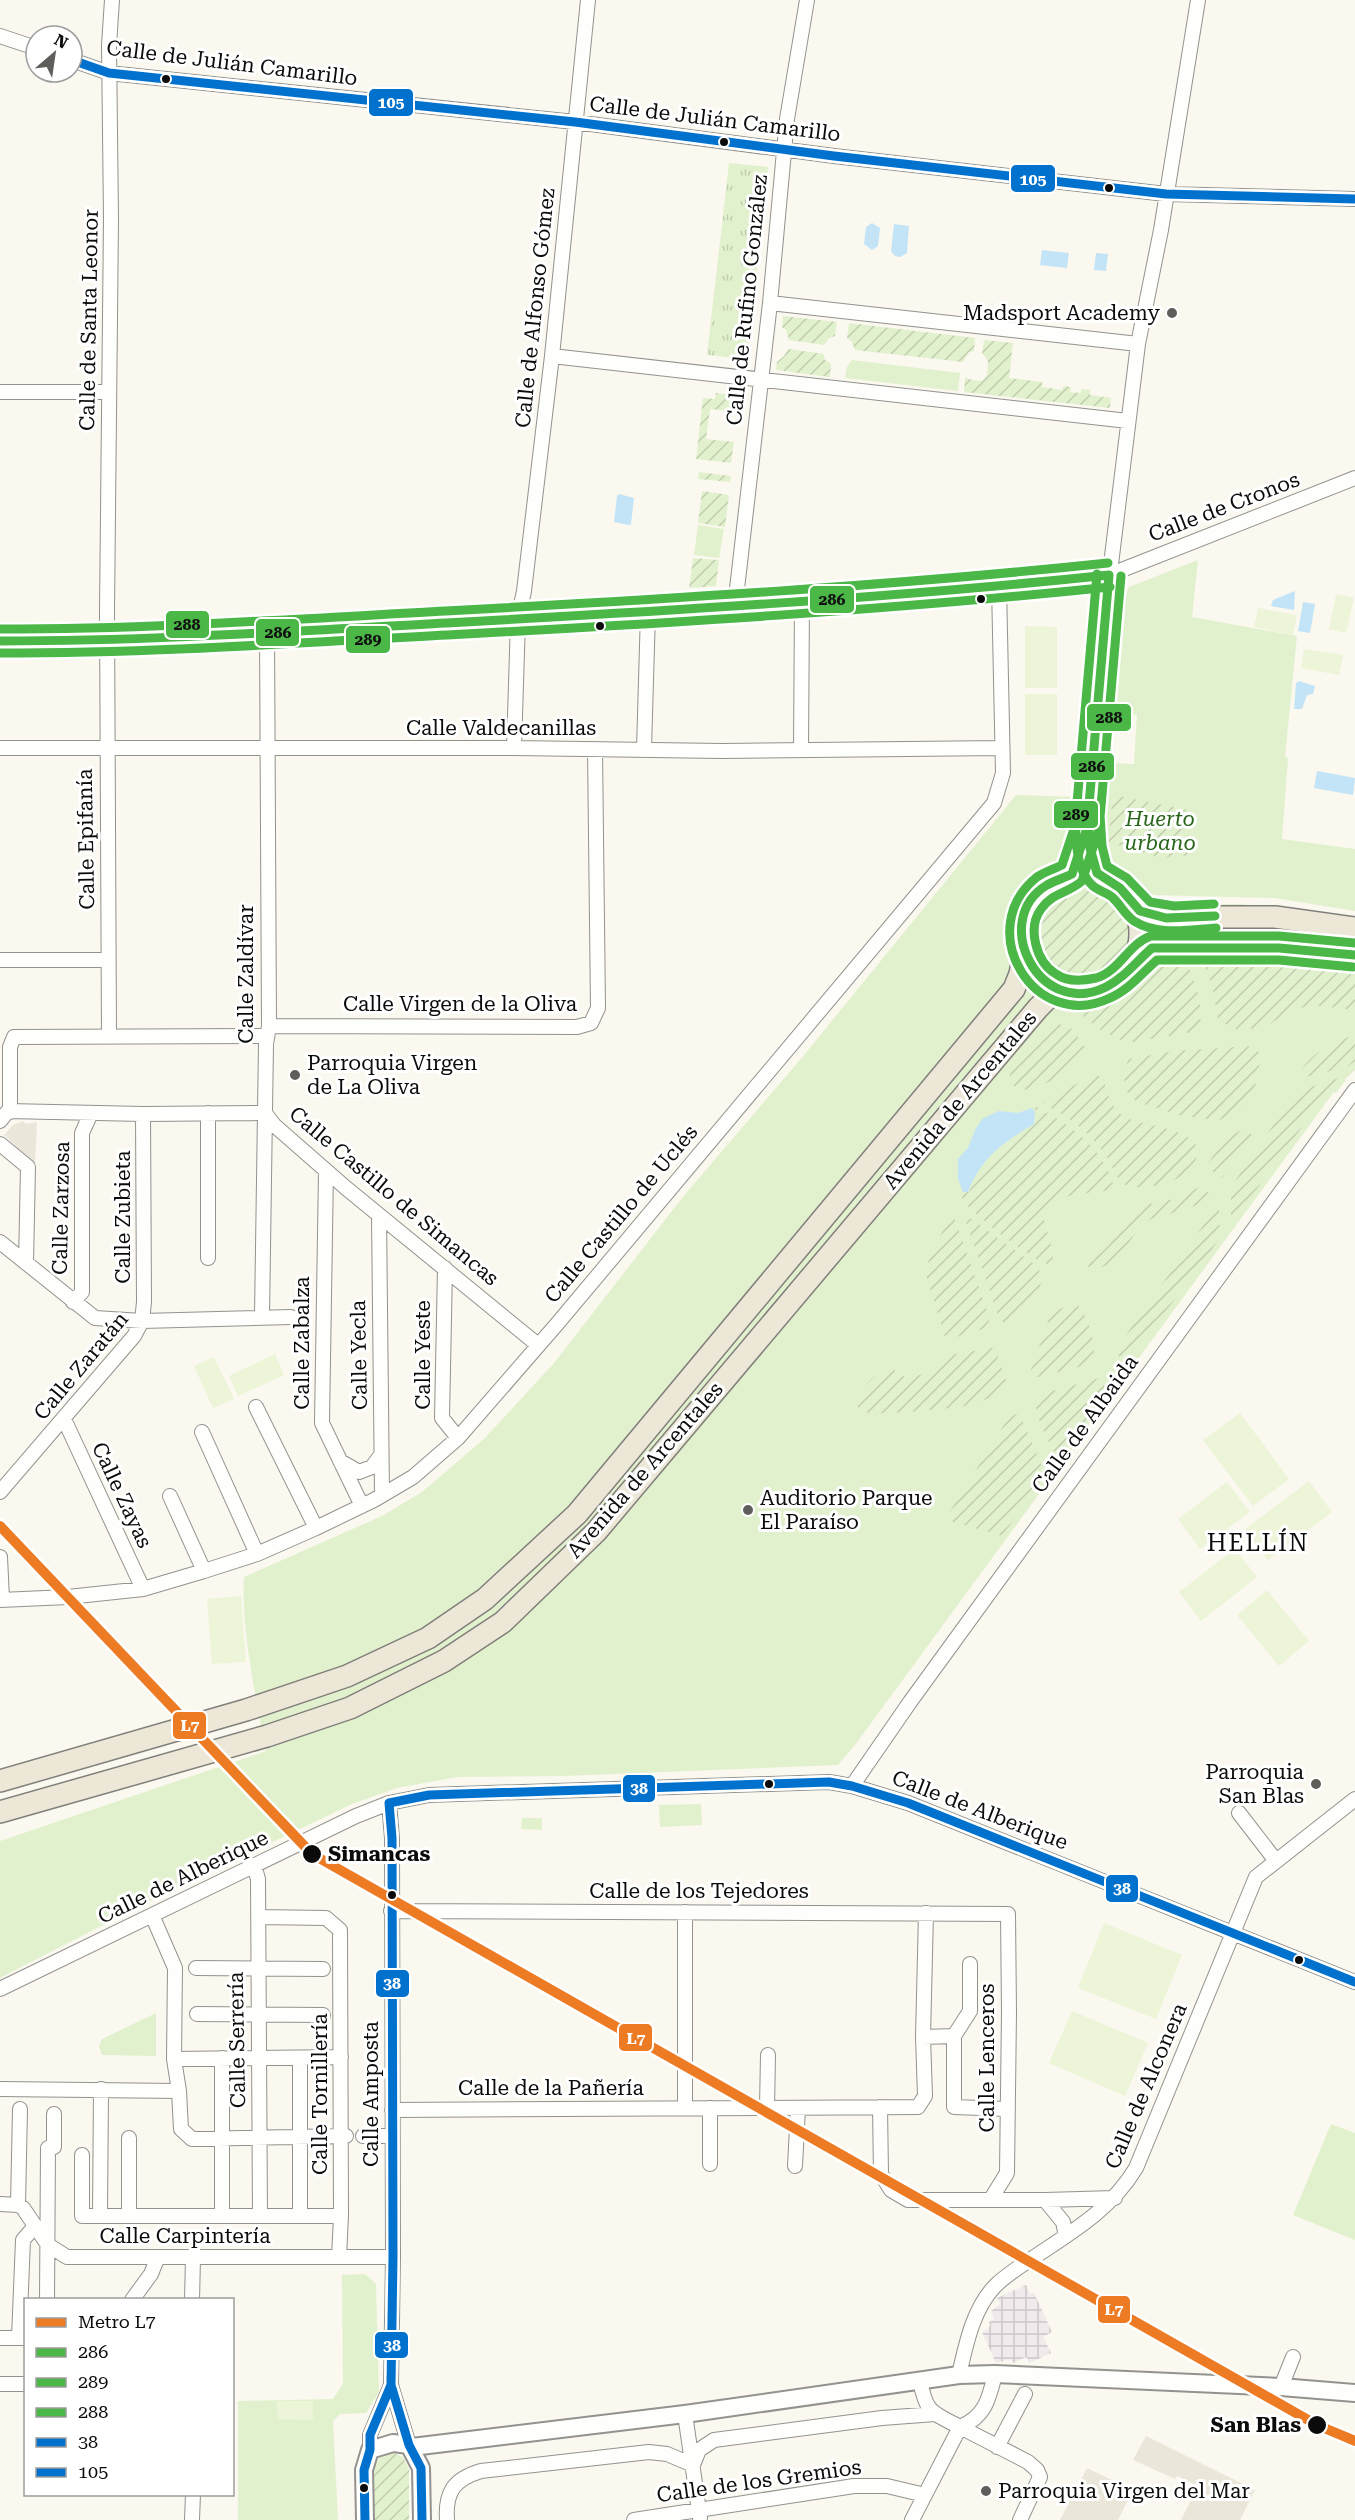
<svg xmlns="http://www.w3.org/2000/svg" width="1355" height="2520" viewBox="0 0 1355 2520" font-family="'Roboto Serif',serif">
	<defs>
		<pattern id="industrial-grid" width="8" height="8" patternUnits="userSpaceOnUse" patternTransform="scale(1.5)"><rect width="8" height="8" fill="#f1eaed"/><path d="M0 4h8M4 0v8" fill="none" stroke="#cdc7ca"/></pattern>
		<pattern id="grass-tufts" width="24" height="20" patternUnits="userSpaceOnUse" patternTransform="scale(1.5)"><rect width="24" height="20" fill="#e2f1cd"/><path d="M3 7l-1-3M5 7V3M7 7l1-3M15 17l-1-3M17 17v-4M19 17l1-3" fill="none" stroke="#c1cdaf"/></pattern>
		<pattern id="garden-furrows" width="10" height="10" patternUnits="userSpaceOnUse" patternTransform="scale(1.5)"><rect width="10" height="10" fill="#e2f1cd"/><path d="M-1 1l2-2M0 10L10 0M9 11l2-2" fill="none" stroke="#c1cdaf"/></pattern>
	</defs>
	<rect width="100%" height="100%" fill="#faf8ef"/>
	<path fill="url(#industrial-grid)" d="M1026 2285 1030 2294 1034 2293 1052 2332 1043 2337 1051 2353 1029 2363 1026 2357 1013 2363 1011 2359 996 2363 982 2332 988 2329 990 2325 989 2322 994 2319 991 2311 1000 2304 997 2298Z"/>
	<path fill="url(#grass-tufts)" d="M729 163 768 167 747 359 707 355Z"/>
	<path fill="#e2f1cd" d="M852 360 960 373 958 391 845 378 847 367Z
		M698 525 724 529 719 558 694 555Z
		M1198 560 1192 617 1297 636 1285 757 1288 758 1282 839 1355 849V911L1275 898 1150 895 1129 877 1107 862 1103 847 1111 763 1134 764 1137 715 1115 713 1122 599 1129 587Z
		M1016 795 1082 797 1081 860 1121 884 1149 905 1240 904 1324 913 1355 919V1070L1339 1085 855 1745 838 1765 564 1776 457 1777 397 1788 352 1804 144 1904 0 1978V1841L266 1751C256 1698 241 1630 244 1577L382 1516 422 1492 484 1439 554 1363 682 1198 804 1055Z
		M701 1804 702 1825 660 1827 659 1805Z
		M522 1818H542V1830L521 1829Z
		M156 2013V2056L102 2055 99 2046 102 2039Z
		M1331 2124 1355 2133V2240L1293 2215Z
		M365 2274 376 2284 379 2392 366 2413 340 2414 333 2421 338 2520H238V2401L333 2399 343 2384 342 2275Z"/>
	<path fill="url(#garden-furrows)" d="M783 316 837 322 835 336 829 338 824 345 789 340 786 330 782 327Z
		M849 323 975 338 974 351 969 352 963 362 855 350 852 342 847 338Z
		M984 340 1013 343 1009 378 1042 382V387L1062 390 1063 386 1071 387 1070 392 1080 393 1082 389 1090 390V395L1111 398 1110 408 964 392 965 377 972 380 982 381 987 375 988 361 982 353Z
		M788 349 824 354V359L831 364 830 377 776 370 777 362 784 356Z
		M716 393 741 396 739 412 710 409 706 439 734 442 731 463 696 459 703 398 715 399Z
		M699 472 731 476 730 482 698 479Z
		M702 491 729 495 725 527 698 523Z
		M693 558 719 560 716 586 689 588Z
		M1113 795 1189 810V856L1173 855 1163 859 1108 842Z
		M1031 933a49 49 0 1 1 98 0a49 49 0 1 1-98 0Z
		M1177 925 1178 936H1152L1149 931 1151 926Z
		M1189 925 1290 928 1355 938V942L1325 936 1291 939 1189 936Z
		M1208 961 1270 963 1355 975V1010L1311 1005 1287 1012 1267 1026 1251 1029H1234L1218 1020 1212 985 1205 967Z
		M1186 962C1195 982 1206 1009 1198 1031L1127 1043 1099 1029 1071 1006H1087L1106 1001 1153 963Z
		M1055 1023 1070 1027 1085 1047C1083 1067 1005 1118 1010 1069L1044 1028Z
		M1355 1035V1061L1347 1067 1297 1079C1306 1056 1331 1042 1355 1035Z
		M1248 1046 1259 1052 1261 1056 1255 1088 1246 1108 1228 1119 1215 1120 1183 1116 1140 1103 1133 1099 1128 1094 1124 1079V1070L1129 1059 1174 1051Z
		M1094 1074 1103 1078C1107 1092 1111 1109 1125 1117 1143 1127 1226 1130 1188 1170 1175 1183 1161 1186 1143 1187 1137 1187 1130 1188 1125 1185 1116 1179 1112 1164 1105 1154 1089 1131 1067 1116 1042 1103Z
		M1342 1077 1346 1080 1336 1093 1329 1090 1231 1224V1191L1235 1181 1290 1101 1298 1091Z
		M1037 1107C1072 1127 1100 1144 1113 1184L1111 1189 1104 1191C1088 1194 1038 1194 1044 1220 1048 1237 1054 1248 1053 1266 1032 1262 977 1217 962 1200L963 1192H969L979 1170 990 1156 1016 1134 1035 1124 1037 1120 1035 1108Z
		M1241 1130 1251 1134V1136L1222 1178H1220L1210 1169 1209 1162 1224 1140Z
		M1201 1186 1209 1193C1203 1210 1166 1213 1151 1219 1137 1226 1132 1240 1123 1251 1115 1261 1104 1267 1092 1272L1086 1263 1104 1250 1144 1205 1179 1198Z
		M1217 1206 1219 1207 1220 1238 1126 1365 1118 1355 1117 1348Z
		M952 1211 990 1319 986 1328 953 1338 945 1337 926 1275 928 1262Z
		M963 1213 1038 1267C1049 1294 1026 1308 1007 1324L1000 1321Z
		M1069 1305 1078 1306C1090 1319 1094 1339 1094 1357L1086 1365 1030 1379 1028 1378 1051 1313Z
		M990 1348H994L996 1352 1008 1386C996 1394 984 1402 970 1405 954 1409 872 1416 858 1412 857 1391 871 1374 891 1368L906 1378 914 1377 932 1370 945 1356Z
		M1099 1378 1102 1379 1107 1391 1058 1459C1050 1443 1029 1410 1038 1395Z
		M1019 1413 1046 1475 1002 1536 950 1521 947 1516 1009 1417Z
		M391 2452 403 2457 409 2469V2520H374V2468L380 2457Z"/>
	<path fill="#ecf5d7" d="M1336 594 1354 598 1346 633 1329 629Z
		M1258 608 1297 615 1293 635 1254 627Z
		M1025 626 1057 627V688H1025Z
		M1304 649 1343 655 1339 675 1301 668Z
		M1025 694H1057V755H1025Z
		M275 1354 284 1375 238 1396 229 1376Z
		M214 1357 234 1399 213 1408 194 1366Z
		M1240 1413 1289 1479 1253 1506 1203 1440Z
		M1309 1481 1332 1512 1268 1560 1245 1529Z
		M1227 1482 1250 1512 1200 1549 1178 1519Z
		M1235 1549 1257 1577 1201 1621 1179 1592Z
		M1267 1590 1309 1641 1279 1666 1237 1615Z
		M241 1596 246 1662 212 1664 207 1599Z
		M1104 1923 1182 1955 1156 2019 1078 1988Z
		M1072 2011 1148 2043 1125 2096 1049 2063Z
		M277 2401H313V2420L277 2419Z"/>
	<path fill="#eae7da" d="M24 1121 25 1124 37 1122 35 1164 4 1135 13 1125Z
		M1146 2436 1255 2490 1240 2520H1181L1198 2486 1177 2476 1175 2479 1133 2460Z
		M1087 2468 1133 2490 1118 2520H1060Z"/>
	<path fill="#c3e4f6" d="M872 223 880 228 878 246 872 250 864 244 866 227Z
		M894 224 909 226 907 253 900 257 895 256 891 251Z
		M1042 250 1069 253 1067 268 1040 265Z
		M1096 253 1108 254 1106 271 1094 270Z
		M619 494 634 498 631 524 629 525 614 522 617 496Z
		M1295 591 1294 610 1271 606 1273 600Z
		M1303 602 1315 604 1310 633 1298 631Z
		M1299 681 1315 686 1313 694 1307 695 1302 709H1294L1296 683Z
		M1317 771 1355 778 1353 795 1314 788Z
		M1032 1108 1035 1112 1034 1124C1004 1142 981 1157 968 1192H963L958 1179V1159L968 1148 975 1130 982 1119 999 1111 1018 1113Z"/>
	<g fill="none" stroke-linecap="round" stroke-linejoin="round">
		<g stroke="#93928e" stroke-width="16">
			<path id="minor" d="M0 36 36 48
				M72 60 109 73 575 122 834 156 1166 194 1355 199
				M770 303 1138 344
				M552 356 1128 421
				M0 392H109
				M735 606 770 303 787 119 807 0
				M0 641H107L648 612 982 588 1109 575 1355 478
				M0 748H514L722 751 1002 748
				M514 748 518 619 524 591 552 356 588 0
				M644 749 648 612
				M801 750 802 601
				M1088 830 1093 863 1099 876
				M1072 874 1087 828 1106 605 1138 344 1161 230 1198 0
				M0 960H107
				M269 1026 577 1027 591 1023 598 1008 595 749
				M109 1036 107 611 111 219 109 45 112 0
				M10 1112V1047L14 1037 267 1036
				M0 1121 8 1111 143 1114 265 1113 274 1125 346 1188 538 1345
				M0 1144 28 1167 26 1263
				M326 1171 322 1423 362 1506
				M379 1215 382 1495
				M0 1242 95 1318 142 1321 291 1317
				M208 1258V1113
				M445 1268 442 1418 458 1438
				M73 1302 82 1292V1133L91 1113
				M262 1316 266 1044 269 1026 267 632
				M256 1407 316 1528
				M64 1419 143 1589
				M202 1432 257 1554
				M340 1461 359 1472 372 1467 381 1455
				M0 1492 134 1336 142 1321 144 1302 143 1114
				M170 1496 204 1571
				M0 1557 2 1599
				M0 1600 68 1597 143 1589 204 1571 257 1554 316 1528 374 1500 413 1477 458 1438 557 1324 994 803 1003 773 999 586
				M852 1786 910 1702 1355 1090
				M389 1803 392 1838 393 2257 391 2385 409 2445
				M1239 1813 1276 1861
				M254 1865 258 1879 260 2216
				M391 1911 1008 1914 1009 2012 1007 2173 991 2199
				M152 1915 175 1968 174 2059 179 2091 181 2129 192 2139 346 2136
				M258 1917 326 1918 340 1930 341 2216 339 2257
				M196 1968 323 1969
				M0 1989 356 1816 389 1803 429 1795 829 1782 852 1786 908 1803 1355 1982
				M197 2014 323 2015
				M954 2036V2107L1008 2109
				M923 2037 954 2036 970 2011V1964
				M300 2058V2216
				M174 2059 341 2057
				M0 2089 179 2091
				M880 2107 881 2174 891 2190 908 2200H1045L1063 2222 1066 2236
				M685 2108V1912
				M710 2108V2164
				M767 2108 768 2055
				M392 2110 918 2107 925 2096 923 2037 926 1913
				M363 2136H391
				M82 2155V2216H341
				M795 2166 798 2108
				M1045 2200 1115 2198
				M0 2204 18 2205 23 2208 48 2245 67 2257H393
				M18 2205 20 2109
				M222 2215V2058
				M100 2216 101 2089
				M129 2216V2138
				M47 2300 48 2148 54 2147V2114
				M132 2300 151 2274 157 2259
				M192 2300 193 2258
				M0 2338H26
				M19 2338 23 2240 35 2226
				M959 2375C966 2344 973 2309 995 2286 1007 2274 1022 2265 1036 2256 1075 2230 1112 2208 1136 2168L1256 1877 1355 1799
				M920 2380C926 2413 931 2412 960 2427 985 2417 989 2399 995 2374
				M0 2384H26
				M1281 2387 1293 2357
				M685 2414 700 2518
				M997 2447 1025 2394
				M370 2450V2435L391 2385
				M192 2520 193 2494
				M447 2520C445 2492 454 2479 481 2471L649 2452 667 2454 693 2465 699 2450 714 2440 882 2418 935 2414
				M634 2520 854 2486H887L925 2495
				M912 2520 960 2427 1028 2462 1037 2470 1040 2477 1020 2520"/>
		</g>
		<g stroke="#93928e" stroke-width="20">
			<path id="tertiary" d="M412 2447 685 2414 959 2375 995 2374 1281 2387 1355 2393
				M365 2520 364 2470 370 2450 393 2443 409 2445 421 2468 422 2520"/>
		</g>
		<g stroke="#807f7b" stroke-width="24">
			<path id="primary" d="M1020 933a60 60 0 1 1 120 0a60 60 0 1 1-120 0Z
				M1135 908 1149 915 1161 917H1275L1355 928
				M1132 964 1152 948 1272 946 1314 948 1355 955
				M0 1781 246 1710 347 1676 428 1638 485 1599 577 1514 1014 989 1020 974 1024 953
				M0 1812 267 1736 350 1708 444 1661 503 1622 596 1532 1038 1008 1049 997 1067 991"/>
		</g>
		<use href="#minor" stroke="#fefefd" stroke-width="14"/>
		<use href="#tertiary" stroke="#fefefd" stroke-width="16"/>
		<use href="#primary" stroke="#ece7d6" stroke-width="21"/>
		<g stroke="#fff" stroke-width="14">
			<path id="bus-1" d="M1109 575 1087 828 1072 874C1064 878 1054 881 1047 885 989 920 1039 1020 1106 987 1124 978 1137 961 1152 948H1279L1355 955
				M0 641C149 641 298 631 446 623 667 611 889 598 1109 575
				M1088 815 1090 848 1097 873 1120 888 1140 911 1166 918 1215 916"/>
		</g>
		<g stroke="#fff" stroke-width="14">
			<path id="bus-2" d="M1097 574 1075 826 1062 865C1054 869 1044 872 1037 877 972 929 1034 1034 1110 998 1129 990 1142 973 1157 960H1279L1353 967
				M0 653C149 653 298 643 447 635 668 623 890 610 1110 587
				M1076 815C1075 836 1076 870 1092 885 1098 891 1106 892 1112 897 1120 904 1125 915 1134 921 1157 936 1190 930 1216 928"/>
		</g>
		<g stroke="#fff" stroke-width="14">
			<path id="bus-3" d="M1121 576 1099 829 1082 881C1069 893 1053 892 1041 909 1027 928 1036 962 1056 974 1067 982 1083 981 1096 978 1119 972 1129 943 1151 936H1279L1355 943
				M0 629C149 629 297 619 446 611 667 599 888 586 1108 563
				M1100 815 1102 846 1107 866 1127 878 1150 902 1174 906 1214 904"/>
		</g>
		<g stroke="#fff" stroke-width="14">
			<path id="bus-4" d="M389 1803 429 1795 829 1782 852 1786 908 1803 1355 1982
				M389 1803 392 1838 393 2257 391 2385 409 2445 421 2468 422 2520
				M365 2520 364 2470 370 2450V2435L391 2385V2377"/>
		</g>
		<g stroke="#fff" stroke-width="14">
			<path id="bus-5" d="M72 60 109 73 575 122 834 156 1166 194 1355 199"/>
		</g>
		<use href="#bus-1" stroke="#4ab747" stroke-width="9"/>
		<use href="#bus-2" stroke="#4ab747" stroke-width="9"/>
		<use href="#bus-3" stroke="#4ab747" stroke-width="9"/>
		<use href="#bus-4" stroke="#0072ce" stroke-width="9"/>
		<use href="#bus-5" stroke="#0072ce" stroke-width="9"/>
		<g stroke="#fff" stroke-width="15">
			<path id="metro-1" d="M0 1526 312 1854 1317 2425 1355 2441"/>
		</g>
		<use href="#metro-1" stroke="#ed7b24" stroke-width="10"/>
	</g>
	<g fill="#0b0b0b" stroke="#fff" stroke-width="2">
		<circle cx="166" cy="79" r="5"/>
		<circle cx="724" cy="142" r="5"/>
		<circle cx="1109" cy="188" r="5"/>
		<circle cx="981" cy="599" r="5"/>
		<circle cx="600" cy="626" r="5"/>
		<circle cx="769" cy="1784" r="5"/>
		<circle cx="312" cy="1854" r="10"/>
		<circle cx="392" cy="1895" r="5"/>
		<circle cx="1299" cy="1960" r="5"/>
		<circle cx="1317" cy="2425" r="10"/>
		<circle cx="364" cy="2488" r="5"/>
	</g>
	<g fill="#5f5e5b" stroke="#fff" stroke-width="2">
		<circle cx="1172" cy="313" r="6"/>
		<circle cx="295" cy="1075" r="6"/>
		<circle cx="748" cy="1510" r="6"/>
		<circle cx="1316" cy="1784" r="6"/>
		<circle cx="986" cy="2491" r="6"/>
	</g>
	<g text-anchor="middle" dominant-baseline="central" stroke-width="6" stroke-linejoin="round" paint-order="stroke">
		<g font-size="21" fill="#0b0b0b" stroke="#fff">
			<text transform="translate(232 63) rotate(7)">Calle de Julián Camarillo</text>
			<text transform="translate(715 119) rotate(7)">Calle de Julián Camarillo</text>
			<text transform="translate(747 300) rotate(-84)">Calle de Rufino González</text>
			<text transform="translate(535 308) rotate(-84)">Calle de Alfonso Gómez</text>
			<text transform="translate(89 320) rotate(-89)">Calle de Santa Leonor</text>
			<text transform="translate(1224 507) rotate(-21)">Calle de Cronos</text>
			<text x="501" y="728">Calle Valdecanillas</text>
			<text transform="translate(86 839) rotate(-91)">Calle Epifanía</text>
			<text transform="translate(246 974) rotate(-90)">Calle Zaldívar</text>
			<text x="460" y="1004">Calle Virgen de la Oliva</text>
			<text transform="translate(960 1100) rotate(-50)">Avenida de Arcentales</text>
			<text transform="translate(394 1196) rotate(40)">Calle Castillo de Simancas</text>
			<text transform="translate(61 1208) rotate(-89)">Calle Zarzosa</text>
			<text transform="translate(621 1214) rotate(-50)">Calle Castillo de Uclés</text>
			<text transform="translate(123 1217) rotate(-90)">Calle Zubieta</text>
			<text transform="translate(302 1343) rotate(-90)">Calle Zabalza</text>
			<text transform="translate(359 1355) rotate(-91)">Calle Yecla</text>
			<text transform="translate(423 1355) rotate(-90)">Calle Yeste</text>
			<text transform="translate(81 1366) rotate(-50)">Calle Zaratán</text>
			<text transform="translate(1085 1424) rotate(-54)">Calle de Albaida</text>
			<text transform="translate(645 1470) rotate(-49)">Avenida de Arcentales</text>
			<text transform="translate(122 1495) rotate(65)">Calle Zayas</text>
			<text transform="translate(980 1810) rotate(21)">Calle de Alberique</text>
			<text transform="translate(183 1877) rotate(-26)">Calle de Alberique</text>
			<text x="699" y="1891">Calle de los Tejedores</text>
			<text transform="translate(237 2040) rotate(-91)">Calle Serrería</text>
			<text transform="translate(987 2058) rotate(-90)">Calle Lenceros</text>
			<text transform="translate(1146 2086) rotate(-67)">Calle de Alconera</text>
			<text x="551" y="2088">Calle de la Pañería</text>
			<text transform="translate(320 2094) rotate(-90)">Calle Tornillería</text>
			<text transform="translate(371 2094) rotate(-90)">Calle Amposta</text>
			<text x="185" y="2236">Calle Carpintería</text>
			<text transform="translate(759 2481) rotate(-8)">Calle de los Gremios</text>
		</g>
		<g font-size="21" fill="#0b0b0b" stroke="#fff" text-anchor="start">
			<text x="1160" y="313" text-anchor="end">Madsport Academy</text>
			<text x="307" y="1063">Parroquia Virgen<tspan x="307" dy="24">de La Oliva</tspan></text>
			<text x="760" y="1498">Auditorio Parque<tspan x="760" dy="24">El Paraíso</tspan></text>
			<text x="1304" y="1772" text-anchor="end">Parroquia<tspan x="1304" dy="24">San Blas</tspan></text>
			<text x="998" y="2491">Parroquia Virgen del Mar</text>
		</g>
		<g font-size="21" font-style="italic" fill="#286619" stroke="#fff">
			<text x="1160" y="819">Huerto<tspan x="1160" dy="24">urbano</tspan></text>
		</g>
		<g font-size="21" font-weight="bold" fill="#0b0b0b" stroke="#fff" text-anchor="start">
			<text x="328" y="1854">Simancas</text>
			<text x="1301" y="2425" text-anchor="end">San Blas</text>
		</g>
		<g font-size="24" letter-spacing="1.5" fill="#0b0b0b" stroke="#fff">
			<text x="1258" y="1543">HELLÍN</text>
		</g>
	</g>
	<g stroke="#fff" stroke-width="2">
		<rect x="368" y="88" width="46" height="29" rx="6" fill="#0072ce"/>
		<rect x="1010" y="164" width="46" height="29" rx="6" fill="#0072ce"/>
		<rect x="809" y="585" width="46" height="29" rx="6" fill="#4ab747"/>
		<rect x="165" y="610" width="45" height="29" rx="6" fill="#4ab747"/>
		<rect x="255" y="618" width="45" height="29" rx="6" fill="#4ab747"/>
		<rect x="345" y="625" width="46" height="29" rx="6" fill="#4ab747"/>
		<rect x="1086" y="703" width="46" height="29" rx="6" fill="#4ab747"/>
		<rect x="1070" y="752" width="45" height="29" rx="6" fill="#4ab747"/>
		<rect x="1053" y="800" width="46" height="29" rx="6" fill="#4ab747"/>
		<rect x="172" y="1711" width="35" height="29" rx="6" fill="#ed7b24"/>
		<rect x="622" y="1774" width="34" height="29" rx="6" fill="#0072ce"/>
		<rect x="1105" y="1874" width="34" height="29" rx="6" fill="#0072ce"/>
		<rect x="375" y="1969" width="35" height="29" rx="6" fill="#0072ce"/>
		<rect x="618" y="2023" width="35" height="29" rx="6" fill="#ed7b24"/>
		<rect x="1097" y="2295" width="34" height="29" rx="6" fill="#ed7b24"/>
		<rect x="374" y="2331" width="35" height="28" rx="6" fill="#0072ce"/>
	</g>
	<g font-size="16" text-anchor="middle" font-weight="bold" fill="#fff">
		<text x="391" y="108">105</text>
		<text x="1033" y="185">105</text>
		<text x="190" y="1731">L7</text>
		<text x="639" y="1794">38</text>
		<text x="1122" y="1894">38</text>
		<text x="392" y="1989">38</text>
		<text x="636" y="2044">L7</text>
		<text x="1114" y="2315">L7</text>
		<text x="392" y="2351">38</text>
	</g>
	<g font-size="16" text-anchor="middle" font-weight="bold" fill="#111">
		<text x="832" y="605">286</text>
		<text x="187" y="630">288</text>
		<text x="278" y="638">286</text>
		<text x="368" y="645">289</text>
		<text x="1109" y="723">288</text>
		<text x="1092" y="772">286</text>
		<text x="1076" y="820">289</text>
	</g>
	<rect x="24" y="2298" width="210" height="198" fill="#ffffff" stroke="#9d9d9d" stroke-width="1.5"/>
	<rect x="36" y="2318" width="30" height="9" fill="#ed7b24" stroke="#9d9d9d" stroke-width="1.5"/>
	<text x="78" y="2328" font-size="18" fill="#0b0b0b">Metro L7</text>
	<rect x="36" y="2348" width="30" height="9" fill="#4ab747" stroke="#9d9d9d" stroke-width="1.5"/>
	<text x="78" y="2358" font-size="18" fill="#0b0b0b">286</text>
	<rect x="36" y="2378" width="30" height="9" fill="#4ab747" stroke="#9d9d9d" stroke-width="1.5"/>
	<text x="78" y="2388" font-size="18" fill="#0b0b0b">289</text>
	<rect x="36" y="2408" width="30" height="9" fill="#4ab747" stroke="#9d9d9d" stroke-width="1.5"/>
	<text x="78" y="2418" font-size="18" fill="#0b0b0b">288</text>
	<rect x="36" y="2438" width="30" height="9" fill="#0072ce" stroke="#9d9d9d" stroke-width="1.5"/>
	<text x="78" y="2448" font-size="18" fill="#0b0b0b">38</text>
	<rect x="36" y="2468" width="30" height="9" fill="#0072ce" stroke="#9d9d9d" stroke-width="1.5"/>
	<text x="78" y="2478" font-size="18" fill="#0b0b0b">105</text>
	<g transform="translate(54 54) rotate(29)"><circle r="28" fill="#ffffff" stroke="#9d9d9d" stroke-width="1.5"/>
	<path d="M0-4.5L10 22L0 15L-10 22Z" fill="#5f5e5b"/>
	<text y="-9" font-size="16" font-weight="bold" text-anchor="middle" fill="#0b0b0b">N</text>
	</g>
</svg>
